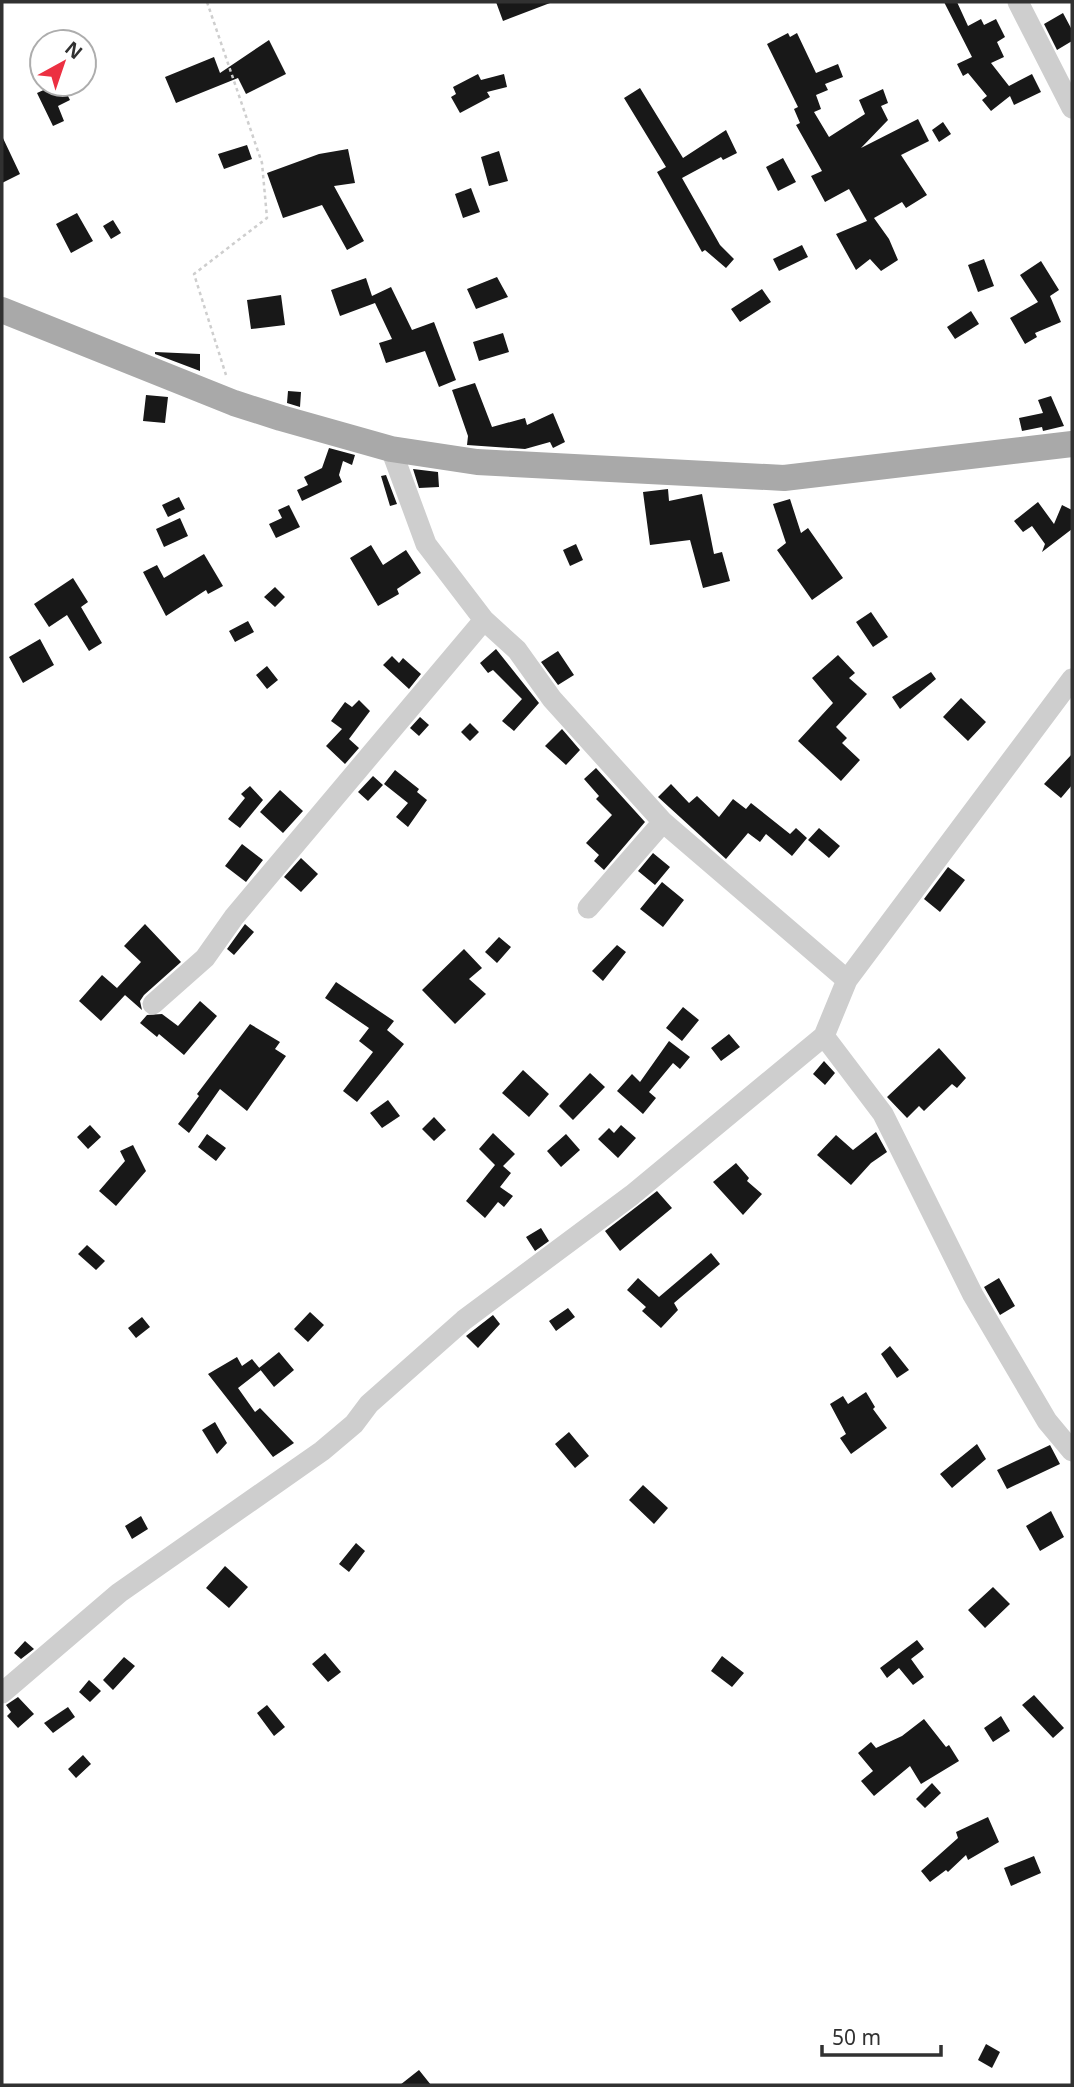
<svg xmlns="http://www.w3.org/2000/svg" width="1074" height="2087" viewBox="0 0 1074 2087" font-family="'Noto Sans',sans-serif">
	<rect width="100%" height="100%" fill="#fff"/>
	<path fill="#181818" d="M496 2H550V3L503 21Z
		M944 2H957L968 26 981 19 984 25 996 19 1005 37 997 42 1004 57 991 63 1009 86 1032 74 1041 92 1014 105 1010 96 991 111 982 100 987 96 968 73 963 76 957 64 972 57Z
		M1063 13 1072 30V41L1057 50 1044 24Z
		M788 33 790 37 797 33 816 73 838 64 843 77 825 84 828 90 816 95 821 109 814 112 829 137 865 114 859 100 883 89 888 103 881 106 888 120 861 148 918 119 929 141 901 155 927 195 906 208 902 202 874 218 889 239 898 260 881 271 870 259 856 270 836 234 867 221 849 189 825 202 811 176 822 171 796 125 800 123 794 109 798 107 767 44Z
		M269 40 286 74 246 94 238 78 176 103 165 77 214 57 220 73Z
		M478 74 481 80 504 74 507 87 487 92 490 97 460 113 451 97 456 94 453 87Z
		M57 84H62L70 100 58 106 64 121 53 126 37 93Z
		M640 88 683 158 726 130 737 153 723 160 721 157 682 178 720 245 734 259 726 268 705 250 702 252 657 172 666 167 624 98Z
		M943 122 951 134 939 142 932 130Z
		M2 136 20 174 2 183Z
		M247 145 252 159 224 169 218 154Z
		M348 149 355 183 334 186 364 241 347 250 322 205 283 218 267 173 319 154Z
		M499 151 508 181 489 186 481 157Z
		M783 158 796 182 778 191 766 167Z
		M471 188 480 212 463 218 455 194Z
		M77 213 93 241 71 253 56 224Z
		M113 220 121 233 111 239 103 226Z
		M802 245 808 257 779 271 773 259Z
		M984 259 994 286 978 292 968 265Z
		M1041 261 1059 290 1050 296 1061 322 1035 333 1037 337 1025 344 1010 318 1038 302 1020 275Z
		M497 277 508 297 476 309 467 289Z
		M366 278 372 296 391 287 412 330 434 322 456 380 439 387 425 351 386 363 379 343 392 339 375 303 340 316 331 290Z
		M762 289 771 302 740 322 731 309Z
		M281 295 285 325 251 329 247 300Z
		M971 311 979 324 955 339 947 327Z
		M503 333 509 352 479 361 473 342Z
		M155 352 200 354V371L155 354Z
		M475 383 492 427 525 418 527 425 553 413 565 442 553 448 550 442 525 449 467 445 468 436 452 390Z
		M288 391 301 392 300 407 287 403Z
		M146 395 168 397 165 423 143 421Z
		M1051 396 1064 426 1043 431 1042 427 1022 431 1019 418 1043 413 1038 400Z
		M329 448 355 455 352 465 343 461 339 475 342 482 302 501 297 490 308 485 304 477 322 468Z
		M413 469 438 472 439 487 419 488Z
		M386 475 397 504 390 506 381 476Z
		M668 489 669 501 702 494 714 554 722 552 730 581 703 588 690 540 650 545 643 492Z
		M179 497 185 509 168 517 162 505Z
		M790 499 801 533 808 528 843 578 812 600 777 550 786 543 773 504Z
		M1038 502 1054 524 1062 505 1072 510V529L1042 552 1045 544 1032 526 1023 532 1014 521Z
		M289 505 300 527 276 538 269 524 282 518 278 510Z
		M180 518 188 536 164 547 156 529Z
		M576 544 583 560 570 566 563 550Z
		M371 545 383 565 406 550 421 573 397 589 399 594 378 606 350 558Z
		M204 554 223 586 208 594 206 590 166 616 143 572 157 565 164 578Z
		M73 578 88 602 81 607 102 643 89 651 67 615 49 627 34 604Z
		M275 587 285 597 275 607 264 597Z
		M871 612 888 637 873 647 856 622Z
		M248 621 254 632 235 642 229 631Z
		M40 639 54 665 23 683 9 657Z
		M496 649 539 703 514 731 502 721 522 699 493 670 488 673 480 663Z
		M558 651 574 675 558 685 541 662Z
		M838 655 855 673 849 678 867 694 836 727 847 738 842 743 860 760 841 781 798 741 833 703 812 678Z
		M392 656 399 663 403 658 421 674 409 689 383 665Z
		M267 666 278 680 267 689 256 675Z
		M931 672 936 679 900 709 892 697Z
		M961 698 986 722 968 741 943 717Z
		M359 700 370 711 349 739 359 748 345 764 326 746 342 729 331 721 345 702 352 707Z
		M420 717 429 725 419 736 410 728Z
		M470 723 479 732 470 741 461 732Z
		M562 729 580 750 566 765 545 746Z
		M1072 754V785L1061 798 1044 784Z
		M596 768 645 822 604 870 594 861 599 855 586 843 612 815 596 799 599 796 584 779Z
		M395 770 419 789 417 792 427 800 408 827 396 817 408 803 384 784Z
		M373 776 383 785 368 801 358 792Z
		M671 784 689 803 697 796 719 817 733 799 746 809 751 803 790 834 796 828 807 838 792 856 766 834 760 842 748 833 726 859 658 797Z
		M250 786 263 800 240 828 228 819 245 798 241 794Z
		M280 790 303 811 283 833 260 812Z
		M819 828 840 846 829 858 808 840Z
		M242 844 263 860 246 882 225 866Z
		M653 853 670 867 655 885 638 871Z
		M301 858 318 874 301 892 284 877Z
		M948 867 965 880 940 912 924 899Z
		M662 882 684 900 663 927 640 909Z
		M145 924 181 962 144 995 140 1001 142 1010 117 988 141 962 124 946Z
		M245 924 254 932 234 955 227 949Z
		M499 937 511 947 497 963 485 952Z
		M617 945 626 952 603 981 592 971Z
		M464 949 482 968 469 979 486 994 455 1024 422 990Z
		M102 975 125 995 101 1021 79 1001Z
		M336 982 394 1021 387 1030 404 1044 357 1102 343 1091 373 1052 359 1041 369 1028 325 998Z
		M200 1001 217 1016 184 1055 159 1034 157 1037 140 1023 147 1015 162 1014 178 1026Z
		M683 1007 699 1020 682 1041 666 1028Z
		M250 1024 280 1042 275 1049 286 1056 247 1111 220 1089 189 1133 178 1124 199 1096 197 1094Z
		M729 1034 740 1047 721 1061 711 1048Z
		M669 1041 690 1057 680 1069 673 1063 649 1092 656 1098 643 1114 617 1091 632 1074 640 1082Z
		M939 1048 966 1078 957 1088 952 1084 924 1111 919 1106 907 1118 887 1097Z
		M824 1061 835 1073 825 1085 813 1074Z
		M523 1070 549 1094 529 1117 502 1093Z
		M590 1073 605 1087 573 1120 559 1106Z
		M388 1100 400 1116 382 1128 370 1113Z
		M434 1117 446 1130 434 1141 422 1129Z
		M90 1125 101 1137 88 1149 77 1137Z
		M621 1125 636 1138 618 1158 598 1139 609 1128 614 1133Z
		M876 1132 887 1152 871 1163 851 1185 817 1155 836 1135 853 1150Z
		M493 1133 515 1154 503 1166 511 1173 500 1187 513 1196 504 1207 498 1202 485 1218 466 1201 495 1165 479 1149Z
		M207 1134 226 1148 216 1161 198 1147Z
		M566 1134 580 1150 561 1167 547 1151Z
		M133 1145 146 1171 116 1206 99 1191 125 1161 120 1151Z
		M736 1163 749 1178 747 1181 762 1194 743 1215 713 1182Z
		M657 1191 672 1208 620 1251 605 1231Z
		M541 1228 549 1241 535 1251 526 1237Z
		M87 1245 105 1261 96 1270 78 1254Z
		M711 1253 720 1264 674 1303 678 1310 661 1328 642 1311 646 1307 627 1290 638 1278 659 1297Z
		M999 1278 1015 1306 1000 1315 984 1287Z
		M568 1308 575 1317 556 1331 549 1321Z
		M310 1312 324 1325 308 1342 294 1329Z
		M493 1315 500 1324 478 1348 466 1336Z
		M142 1317 150 1327 136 1338 128 1328Z
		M890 1346 909 1370 897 1378 881 1354Z
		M279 1352 294 1370 274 1387 259 1368Z
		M237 1357 242 1366 252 1359 261 1370 238 1388 255 1412 260 1408 294 1443 273 1457 208 1374Z
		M866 1392 875 1407 873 1409 887 1428 851 1454 840 1438 846 1434 830 1404 843 1396 848 1404Z
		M215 1422 227 1443 217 1454 202 1430Z
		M569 1432 589 1456 575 1468 555 1444Z
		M977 1444 986 1459 952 1488 940 1474Z
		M1050 1445 1060 1464 1007 1489 997 1470Z
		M643 1485 668 1508 654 1524 629 1500Z
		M1051 1511 1064 1537 1040 1551 1026 1526Z
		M141 1516 148 1529 132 1539 125 1526Z
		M356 1543 365 1551 349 1572 339 1564Z
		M225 1566 248 1587 229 1608 206 1588Z
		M993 1587 1010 1604 985 1628 968 1610Z
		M917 1640 924 1649 911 1659 924 1677 913 1685 899 1668 887 1678 880 1668Z
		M25 1641 34 1649 21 1659 14 1653Z
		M325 1653 341 1672 328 1682 312 1664Z
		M722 1656 744 1673 732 1687 711 1671Z
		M124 1657 135 1666 113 1690 103 1680Z
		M89 1680 101 1691 90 1702 79 1692Z
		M1034 1695 1064 1728 1053 1738 1022 1705Z
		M18 1697 34 1714 18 1728 7 1716 11 1712 6 1705Z
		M267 1705 285 1727 274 1736 257 1713Z
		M68 1707 75 1717 53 1733 44 1723Z
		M1001 1716 1010 1731 993 1742 984 1728Z
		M924 1719 946 1747 949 1745 959 1761 921 1784 910 1766 874 1796 861 1781 873 1771 858 1753 871 1742 876 1748 902 1736Z
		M83 1755 91 1764 76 1778 68 1769Z
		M932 1783 941 1793 925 1808 916 1799Z
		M988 1817 999 1842 968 1860 966 1855 948 1872 946 1870 930 1882 921 1871 958 1838 956 1832Z
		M1034 1856 1041 1873 1011 1886 1004 1868Z
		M986 2044 1000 2052 992 2068 978 2060Z
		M419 2070 431 2085H400Z"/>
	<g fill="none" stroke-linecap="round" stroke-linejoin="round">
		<path stroke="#cecece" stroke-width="2.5" stroke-dasharray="3.5 3.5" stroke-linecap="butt" d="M207 2 262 163 267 218 194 274 226 375"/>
		<path stroke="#cecece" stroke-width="21" d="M1018 2 1072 108
			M391 449 426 544 484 620 517 650 552 699 663 822 847 980
			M588 908 663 822
			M153 1004 205 958 234 917 484 620
			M824 1036 883 1114 973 1295 1047 1421 1072 1451
			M2 1693 119 1593 322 1451 354 1424 369 1404 464 1320 632 1195 824 1036 847 980 1072 679"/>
		<path stroke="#a9a9a9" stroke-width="26" d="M2 310 234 403 281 418 391 449 477 462 784 478 1072 444"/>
	</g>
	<rect width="1074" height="2087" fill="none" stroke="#313131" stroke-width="7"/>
	<g transform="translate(63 63) rotate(40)"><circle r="33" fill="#ffffff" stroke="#adadad" stroke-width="2"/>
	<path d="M0-5L12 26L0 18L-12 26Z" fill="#ec3042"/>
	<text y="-10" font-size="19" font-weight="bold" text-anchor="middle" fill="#313131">N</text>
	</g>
	<path d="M822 2045v10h119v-10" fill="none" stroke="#313131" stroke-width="3.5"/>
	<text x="832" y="2045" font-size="21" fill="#313131" stroke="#ffffff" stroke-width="5" paint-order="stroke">50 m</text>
</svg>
